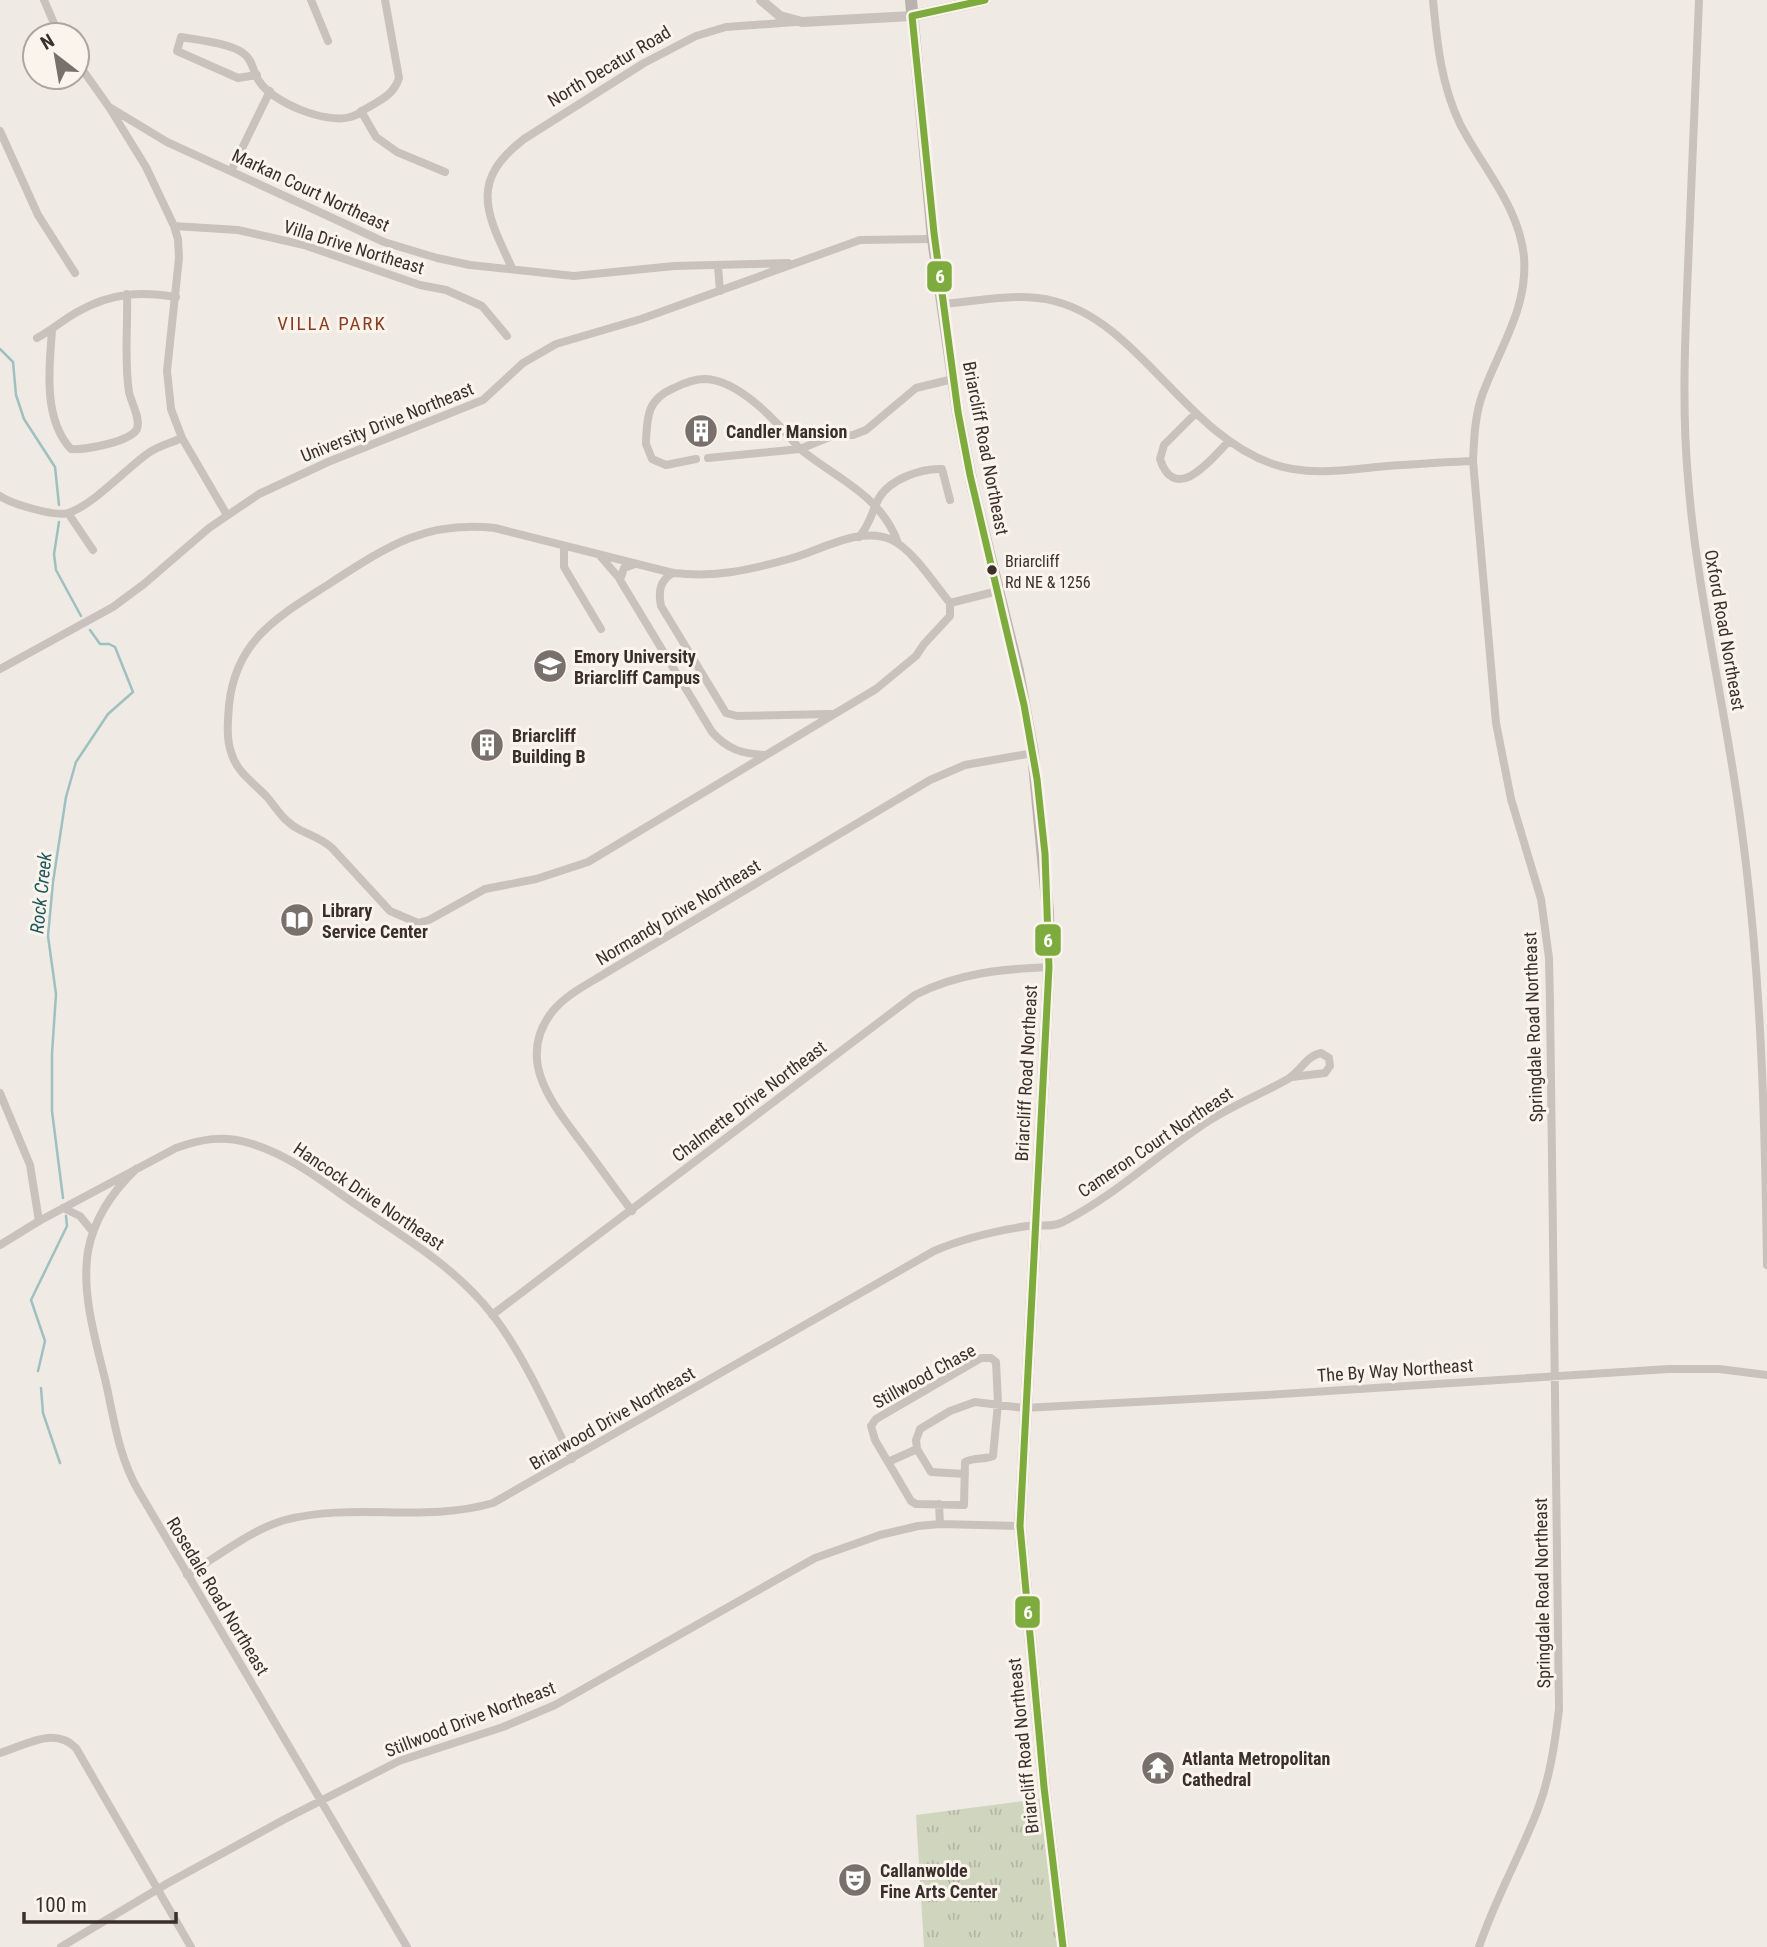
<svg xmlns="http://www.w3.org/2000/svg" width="1767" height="1947" viewBox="0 0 1767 1947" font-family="'Roboto Condensed',sans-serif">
	<defs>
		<pattern id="park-tufts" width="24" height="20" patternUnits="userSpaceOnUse" patternTransform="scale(1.75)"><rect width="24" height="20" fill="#d0d5be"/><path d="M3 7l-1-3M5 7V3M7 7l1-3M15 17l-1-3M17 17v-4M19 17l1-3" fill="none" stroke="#b3b7a3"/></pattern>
	</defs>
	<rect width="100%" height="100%" fill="#efeae4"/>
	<path fill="url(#park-tufts)" d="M1047 1798 1062 1947H924L916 1815Z"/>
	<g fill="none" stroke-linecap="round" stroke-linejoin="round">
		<path stroke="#9fc0c1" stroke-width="2.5" d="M0 349 13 362 16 395 24 419 55 467 59 505
			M59 522 54 554 56 570 81 616
			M63 1198 52 1111V1054L56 994 48 936 53 882 66 797 76 762 108 714 133 692 115 647 109 644H100L90 630
			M38 1371 45 1341 31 1300 67 1226 66 1216
			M41 1388 43 1413 60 1463"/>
		<path stroke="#c9c2bc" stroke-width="8" d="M44 0 59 35
			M311 0 328 41
			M1433 0C1437 43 1441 84 1460 124 1482 167 1519 206 1524 257 1528 308 1500 347 1483 393 1475 414 1474 438 1473 461L1496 723 1511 799 1541 899 1549 958 1550 1003 1559 1709C1555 1743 1550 1777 1538 1809 1520 1856 1495 1899 1479 1947
			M1699 0C1695 81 1693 162 1689 242 1686 321 1681 400 1688 478 1697 595 1726 709 1741 825 1761 971 1765 1117 1767 1265
			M77 62 109 107 146 167 174 226 178 239 179 258 167 371 171 409 182 438 227 515
			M257 75 238 78 177 51 181 37C198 40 230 43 243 53 253 60 253 72 259 81 273 103 326 124 350 117 357 116 363 110 369 107 382 99 394 94 399 78L385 0
			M109 107 167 142 328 216 384 242 437 258 470 265 574 276 674 266 788 263
			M361 111 376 137 397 152 445 172
			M0 131 38 215 75 273
			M231 171 270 91
			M174 226 238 230 304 245 420 285 446 290 482 306 507 336
			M718 267 720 291
			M512 268C487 214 468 182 524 139L644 63 696 36 726 27 795 22
			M943 304C978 301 1019 292 1054 301 1139 322 1185 434 1273 464 1309 477 1351 469 1388 466 1417 464 1445 462 1473 461
			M52 331C49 368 43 419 71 449 85 450 130 442 137 429 141 419 131 402 129 392 124 361 128 326 127 294
			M37 338C52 330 64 319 79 311 111 293 141 291 176 297
			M1196 413 1164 445 1160 459C1175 505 1211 460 1228 442
			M646 441C647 415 648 399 674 388 684 383 694 379 705 379 740 380 779 424 800 449L708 458
			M646 444 652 459 666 465 696 459
			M0 496C12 504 55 517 68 513 92 506 126 469 147 454 157 446 171 443 182 438
			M68 513 93 550
			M859 537C870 525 872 511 879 498 890 479 922 468 942 469L950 500
			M898 543C881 495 837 479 800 449L832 436 853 435 866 430 916 388 953 379
			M564 547V567L601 629
			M601 557 620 579
			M635 564 624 568 620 580 712 732C728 750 743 754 766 755
			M673 573C660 580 658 591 661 606L726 713 737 716 830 714
			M950 603V616L924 644 916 656 876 689 588 862 536 879 485 889 429 920 418 923 390 911 332 848C322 839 312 836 300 830 284 822 278 810 267 797 253 782 237 773 231 752 226 738 228 720 229 705 236 639 279 616 329 584 386 547 425 520 495 528L673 573C693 575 713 575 732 572 751 569 771 564 789 559 820 551 860 525 892 540 913 550 935 585 950 603L998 591
			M0 669 113 607 144 584 209 528 259 494 328 462 483 400 523 363 556 344 641 319 860 240 933 239
			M0 1093 30 1165 39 1221
			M136 1169C113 1191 94 1219 88 1251 81 1293 96 1342 106 1383 114 1420 119 1457 138 1490L407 1947
			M63 1208 80 1216 93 1232
			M632 1211C615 1189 600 1167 584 1146 555 1107 514 1061 552 1012 566 994 590 983 609 971L930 780 965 765 1033 753
			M0 1245 39 1221 176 1148C201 1139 223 1135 249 1143 288 1154 322 1181 355 1204 405 1238 454 1266 492 1314 525 1357 548 1411 572 1459
			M492 1315 915 995C958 973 1002 969 1049 967
			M981 1358H991L996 1362 998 1403 993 1456C984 1460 975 1457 965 1462L964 1505 916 1504 911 1501 875 1440 871 1426 876 1419Z
			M888 1462 917 1449
			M965 1474 931 1472 917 1449 916 1440 920 1429 950 1411 975 1402 1024 1408 1266 1395 1669 1369H1719L1767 1375
			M939 1504 940 1524
			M187 1575C217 1557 252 1529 285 1520 353 1502 425 1523 493 1503L934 1251C964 1238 995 1231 1027 1226 1039 1224 1052 1228 1063 1222 1114 1196 1156 1156 1204 1124 1230 1106 1260 1095 1288 1079 1301 1071 1306 1056 1321 1053L1329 1058 1330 1066 1325 1073 1292 1077
			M0 1753C26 1745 54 1726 76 1748L191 1947
			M61 1947 168 1883 285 1819 399 1761 503 1727 555 1705 815 1558 880 1535 918 1526 940 1524 1020 1526"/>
		<path stroke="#c9c2bc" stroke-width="10" d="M761 0 780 16 802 22 912 16"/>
		<path stroke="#b9b2ad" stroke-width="12" d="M911 0 933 239 958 413 972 484 1018 671 1033 753 1048 912 1049 967 1020 1526 1044 1787 1063 1947
			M912 16 985 0"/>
		<g stroke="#fbf4ec" stroke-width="12">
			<path id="bus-1" d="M985 0 912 16 934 233 958 412 970 475 1024 705 1037 779 1045 854 1049 967 1020 1526 1044 1787 1063 1947"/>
		</g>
		<use href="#bus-1" stroke="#7eab3e" stroke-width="7"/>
	</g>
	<defs>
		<g id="building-disc" transform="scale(1.75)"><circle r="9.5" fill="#79706b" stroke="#fbf4ec"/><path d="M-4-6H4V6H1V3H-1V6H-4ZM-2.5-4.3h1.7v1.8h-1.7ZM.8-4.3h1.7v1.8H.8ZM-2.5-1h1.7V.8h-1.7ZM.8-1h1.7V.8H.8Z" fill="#fff"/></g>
		<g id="university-disc" transform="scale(1.75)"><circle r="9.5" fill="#79706b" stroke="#fbf4ec"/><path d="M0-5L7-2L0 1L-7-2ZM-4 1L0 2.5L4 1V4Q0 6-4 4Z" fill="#fff"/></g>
		<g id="library-disc" transform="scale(1.75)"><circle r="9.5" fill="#79706b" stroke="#fbf4ec"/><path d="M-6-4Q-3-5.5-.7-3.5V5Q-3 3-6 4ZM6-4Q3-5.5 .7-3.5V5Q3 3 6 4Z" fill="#fff"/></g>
		<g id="temple-disc" transform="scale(1.75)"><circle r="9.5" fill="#79706b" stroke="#fbf4ec"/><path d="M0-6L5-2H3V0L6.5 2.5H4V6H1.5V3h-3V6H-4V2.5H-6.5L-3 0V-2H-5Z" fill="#fff"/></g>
		<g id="theatre-disc" transform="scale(1.75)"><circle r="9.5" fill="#79706b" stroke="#fbf4ec"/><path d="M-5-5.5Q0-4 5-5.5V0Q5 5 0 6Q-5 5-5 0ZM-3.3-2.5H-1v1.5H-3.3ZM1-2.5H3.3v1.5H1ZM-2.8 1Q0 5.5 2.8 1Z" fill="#fff"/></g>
	</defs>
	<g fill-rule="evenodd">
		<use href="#building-disc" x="701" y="431"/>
		<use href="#university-disc" x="550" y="666"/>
		<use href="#building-disc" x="487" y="745"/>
		<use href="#library-disc" x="297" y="920"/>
		<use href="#temple-disc" x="1158" y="1768"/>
		<use href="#theatre-disc" x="855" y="1880"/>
	</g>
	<circle fill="#3a2f2a" stroke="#fbf4ec" stroke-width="2.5" cx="992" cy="570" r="6"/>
	<g text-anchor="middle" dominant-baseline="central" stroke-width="6" stroke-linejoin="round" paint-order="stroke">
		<g font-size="16" fill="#3a2f2a" stroke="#fbf4ec" text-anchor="start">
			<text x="1005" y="561">Briarcliff<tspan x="1005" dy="21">Rd NE &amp; 1256</tspan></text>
		</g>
		<g font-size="18" fill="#3a2f2a" stroke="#fbf4ec">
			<text transform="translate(609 66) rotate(-31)">North Decatur Road</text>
			<text transform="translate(311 190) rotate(25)">Markan Court Northeast</text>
			<text transform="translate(354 247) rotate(17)">Villa Drive Northeast</text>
			<text transform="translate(387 422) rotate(-22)">University Drive Northeast</text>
			<text transform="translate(986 448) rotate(79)">Briarcliff Road Northeast</text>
			<text transform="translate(1725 630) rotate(80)">Oxford Road Northeast</text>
			<text transform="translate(678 912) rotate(-31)">Normandy Drive Northeast</text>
			<text transform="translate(1533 1027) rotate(-92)">Springdale Road Northeast</text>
			<text transform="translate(1026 1073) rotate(-87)">Briarcliff Road Northeast</text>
			<text transform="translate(749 1101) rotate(-37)">Chalmette Drive Northeast</text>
			<text transform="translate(1155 1142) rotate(-34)">Cameron Court Northeast</text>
			<text transform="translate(369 1196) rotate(34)">Hancock Drive Northeast</text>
			<text transform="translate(1395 1370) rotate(-4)">The By Way Northeast</text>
			<text transform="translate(924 1376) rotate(-29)">Stillwood Chase</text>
			<text transform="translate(612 1418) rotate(-30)">Briarwood Drive Northeast</text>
			<text transform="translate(1542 1593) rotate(-91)">Springdale Road Northeast</text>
			<text transform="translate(218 1596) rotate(59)">Rosedale Road Northeast</text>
			<text transform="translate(470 1719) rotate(-21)">Stillwood Drive Northeast</text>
			<text transform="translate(1023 1746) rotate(-96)">Briarcliff Road Northeast</text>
		</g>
		<g font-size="18" font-weight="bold" fill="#3a2f2a" stroke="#fbf4ec" text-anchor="start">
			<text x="726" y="431">Candler Mansion</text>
			<text x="574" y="656">Emory University<tspan x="574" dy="21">Briarcliff Campus</tspan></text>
			<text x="512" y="735">Briarcliff<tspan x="512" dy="21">Building B</tspan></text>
			<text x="322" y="910">Library<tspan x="322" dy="21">Service Center</tspan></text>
			<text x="1182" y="1758">Atlanta Metropolitan<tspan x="1182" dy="21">Cathedral</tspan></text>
			<text x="880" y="1870">Callanwolde<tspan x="880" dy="21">Fine Arts Center</tspan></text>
		</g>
		<g font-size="19" letter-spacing="2" fill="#8b3d20" stroke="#fbf4ec">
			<text x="332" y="323">VILLA PARK</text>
		</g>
		<g font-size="19" font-style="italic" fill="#1e575d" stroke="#fbf4ec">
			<text transform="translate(41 893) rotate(-84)">Rock Creek</text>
		</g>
	</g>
	<g stroke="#fbf4ec" stroke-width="2.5">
		<rect x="926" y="260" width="27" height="33" rx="7" fill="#7eab3e"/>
		<rect x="1034" y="923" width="28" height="34" rx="7" fill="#7eab3e"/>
		<rect x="1014" y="1595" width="27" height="34" rx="7" fill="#7eab3e"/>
	</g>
	<g font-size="19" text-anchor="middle" font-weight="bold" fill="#fff">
		<text x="940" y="283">6</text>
		<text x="1048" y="947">6</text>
		<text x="1028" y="1619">6</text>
	</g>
	<g transform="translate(56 56) rotate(329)"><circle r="33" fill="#fbf4ec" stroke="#aea59e" stroke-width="2"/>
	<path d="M0-5L12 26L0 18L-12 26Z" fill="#79706b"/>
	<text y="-10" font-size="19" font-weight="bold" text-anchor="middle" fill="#3a2f2a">N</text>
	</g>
	<path d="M24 1912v10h152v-10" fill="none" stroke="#3a2f2a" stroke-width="3.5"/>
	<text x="35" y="1912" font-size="21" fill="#3a2f2a" stroke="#fbf4ec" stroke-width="5" paint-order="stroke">100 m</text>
</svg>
